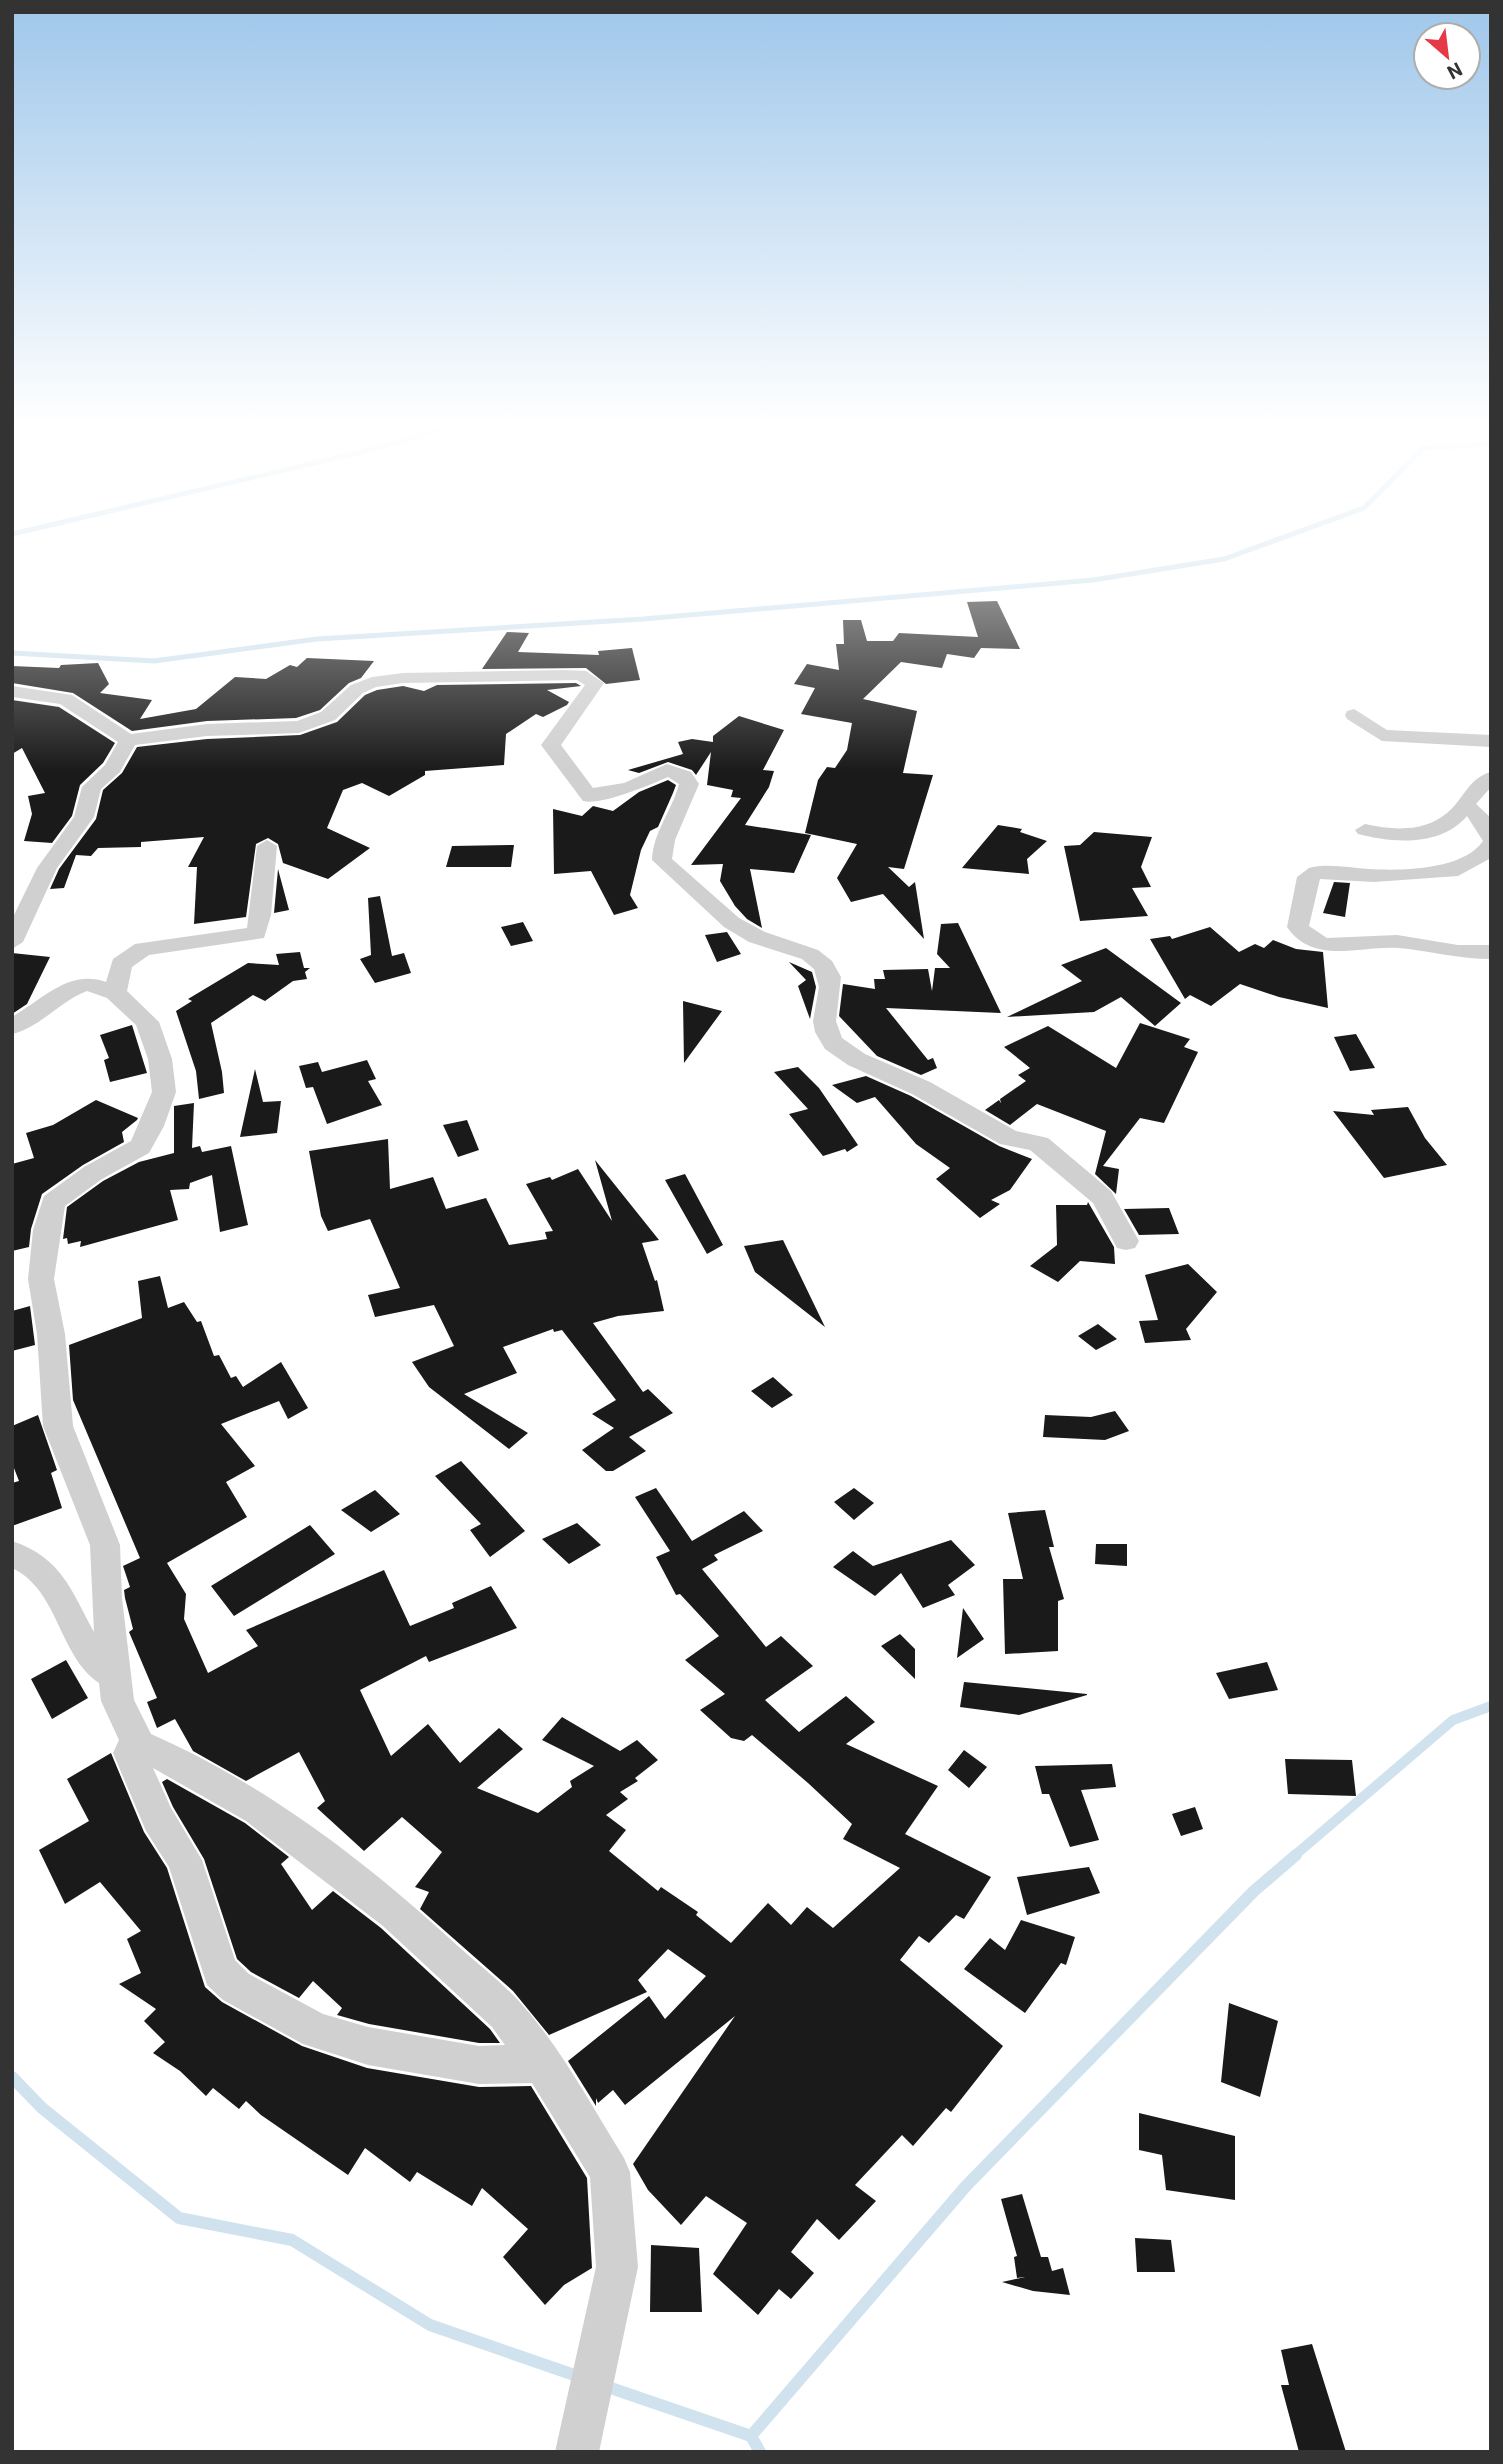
<svg xmlns="http://www.w3.org/2000/svg" width="1503" height="2464" viewBox="0 0 1503 2464" font-family="Roboto,sans-serif">
	<rect width="100%" height="100%" fill="#fff"/>
	<g fill="none" stroke-linecap="round" stroke-linejoin="round">
		<path stroke="#cfe2ee" stroke-width="5" d="M12 534 370 450 453 426
			M12 653 154 661 317 639 643 619 1093 580 1224 559 1364 508 1423 448 1491 444"/>
		<path stroke="#cfe2ee" stroke-width="10" d="M1294 1856 1453 1720 1491 1706"/>
		<path stroke="#cfe2ee" stroke-width="12" d="M12 2077 42 2108 179 2218 292 2240 430 2325 580 2377
			M602 2385 751 2436 760 2452
			M751 2436 966 2186 1254 1891 1296 1855"/>
	</g>
	<path fill="#1a1a1a" d="M997 601 1020 649 981 648 974 658 947 654 942 668 901 662 863 699 917 711 903 773 933 775 904 869 888 867 909 887 915 882 924 939 883 894 851 902 837 878 857 844 805 833 818 780 827 767 835 768 847 750 852 723 801 714 815 688 794 684 807 664 839 670 836 644H844L843 620H861L867 641H893L899 633 978 637 967 602Z
		M507 632 529 633 518 652 599 655 598 651 632 648 640 680 606 684 586 668 482 669Z
		M307 658 374 661 361 678 349 683 320 710 296 718 207 721 132 731 73 693 12 683V666L59 668 61 665 98 663 109 684 100 693 152 700 140 719 196 709 235 677 266 679 290 665 297 667Z
		M576 683 581 686 547 690 569 702 567 705 543 717 536 714 506 734 504 765 425 771V775L389 796 362 783 343 790 327 828 370 848 328 879 283 863 278 844 268 838 256 844 246 917 194 924 197 867H188L204 837 141 842V847L98 848 91 856 76 855 64 888 50 889 59 869 96 819 103 790 122 773 137 747 207 739 300 735 337 722 365 695 377 690 403 686 424 691 437 685Z
		M12 700 59 707 115 743 103 763 80 785 72 816 52 843 24 841 32 814 28 796 45 793 22 748 12 754Z
		M739 716 784 730 763 770 774 771 769 787 745 825 811 835 794 873 750 869 762 928 747 919 735 906 720 881 723 864 691 865 741 798 731 797 733 790 707 785 711 752 696 775 692 770 668 762 639 773 628 770 683 754 678 742 692 739 713 742V736Z
		M668 780 676 785 673 793 658 827 650 831 641 850 630 895 638 908 614 915 591 871 554 874 553 809 582 816 593 806 613 811 639 792Z
		M998 825 1022 829 1020 832 1047 841 1027 859 1029 874 962 868Z
		M1094 832 1152 837 1141 867 1151 887 1132 888 1148 916 1080 921 1064 846 1080 845Z
		M514 845 511 867H446L452 846Z
		M278 869 289 910 274 913Z
		M1334 882 1350 883 1345 917 1323 913Z
		M380 896 392 956 404 953 411 973 375 983 360 959 371 955 368 898Z
		M523 922 533 941 511 946 501 927Z
		M958 923 1001 1013 886 1008 928 1060 933 1058 937 1068 921 1075 877 1056 839 1016 843 984 875 989 874 979H885L883 970 928 969 932 991 935 968H950L937 954 941 924Z
		M1210 927 1239 952 1255 944 1264 948 1273 940 1296 949 1323 952 1328 1008 1279 997 1240 984 1211 1006 1190 995 1185 999 1150 939 1170 936 1172 939Z
		M727 932 741 954 717 962 705 935Z
		M1106 948 1181 1003 1155 1026 1121 997 1094 1012 1007 1017 1082 981 1061 965Z
		M300 952 304 968H310L305 972 307 979 293 981 265 1001 253 995 211 1023 222 1072 224 1093 199 1099 196 1071 176 1011 192 1001 188 999 248 963 279 965 276 954Z
		M12 953 50 957 27 1004 12 1014Z
		M789 962 812 972 816 987 810 1019 798 986 806 980Z
		M683 1001 722 1011 684 1063Z
		M1140 1023 1190 1039 1184 1047 1198 1052 1164 1123 1140 1118 1103 1166 1119 1169 1116 1194 1095 1174 1106 1131 1037 1104 1010 1125 985 1110 999 1100 1001 1103 1000 1099 1026 1081 1018 1075 1030 1068 1004 1047 1048 1026 1116 1068Z
		M132 1025 147 1073 110 1082 104 1060 109 1058 100 1035Z
		M1356 1034 1375 1068 1350 1071 1334 1037Z
		M367 1060 376 1079 368 1081 382 1105 327 1124 313 1087 306 1088 299 1066 318 1062 322 1072Z
		M798 1067 819 1088 858 1145 847 1152 845 1149 823 1156 789 1114 808 1109 774 1072Z
		M255 1069 263 1102 281 1101 277 1133 240 1137Z
		M866 1076 911 1096 999 1146 1032 1159 1010 1190 991 1200 1000 1204 980 1218 936 1179 950 1168 916 1144 875 1097 857 1103 832 1085Z
		M96 1100 138 1118 137 1120 122 1132 124 1142 83 1165 42 1194 31 1229 29 1247 12 1251V1164L34 1158 26 1133 53 1125Z
		M194 1103 192 1148 200 1146 202 1152 231 1146 248 1225 220 1232 212 1175 190 1183 189 1189 170 1190 178 1220 80 1247 81 1241 68 1244 67 1238 63 1239 67 1207 103 1181 139 1162 174 1153V1106Z
		M1408 1107 1425 1138 1447 1165 1384 1178 1333 1111 1374 1115 1371 1110Z
		M467 1120 479 1150 458 1157 443 1125Z
		M388 1139 390 1189 433 1177 446 1209 486 1198 509 1245 547 1239 545 1232 553 1231 526 1184 550 1177 552 1180 578 1169 612 1221 595 1160 659 1240 642 1243 655 1281 657 1280 664 1311 618 1316 593 1323 643 1392 648 1389 673 1413 629 1437 646 1451 613 1471H606L582 1450 614 1428 592 1414 616 1400 562 1330 554 1332 553 1329 503 1347 517 1373 464 1394 528 1433 509 1449 429 1387 412 1362 454 1346 434 1305 375 1317 368 1295 400 1288 370 1219 328 1231 321 1216 309 1151Z
		M685 1174 723 1245 707 1254 665 1180Z
		M1088 1202 1114 1247 1115 1264 1080 1261 1058 1282 1030 1266 1057 1245 1056 1205H1087Z
		M1169 1208 1179 1234 1139 1235 1124 1209Z
		M783 1240 825 1327 755 1272 744 1246Z
		M1188 1264 1217 1292 1186 1329 1191 1340 1145 1343 1139 1321 1158 1320 1145 1275Z
		M160 1276 168 1308 184 1302 197 1322 201 1321 214 1356 219 1355 231 1378 236 1376 243 1387 281 1362 308 1408 288 1419 279 1401 221 1424 255 1466 226 1482 247 1517 167 1563 186 1594 184 1619 208 1673 258 1646 246 1630 384 1570 410 1626 454 1608 452 1603 491 1586 517 1628 429 1662 426 1656 360 1690 391 1756 428 1724 460 1763 499 1728 523 1749 477 1788 538 1813 572 1787 570 1781 594 1766 542 1740 562 1717 620 1751 637 1740 658 1760 635 1778 638 1781 620 1792 628 1799 606 1815 626 1830 609 1851 658 1891 661 1887 698 1912 696 1915 731 1943 768 1903 791 1925 807 1907 833 1928 900 1868 843 1839 852 1824 808 1783 752 1735 744 1741 731 1738 700 1710 725 1694 685 1660 719 1636 680 1594 676 1595 656 1557 670 1551 635 1497 656 1488 692 1541 744 1511 763 1531 714 1555 718 1560 702 1569 766 1647 781 1636 813 1666 765 1700 799 1732 846 1696 875 1722 846 1744 938 1786 905 1834 991 1877 964 1919 956 1915 929 1943 919 1936 900 1960 1003 2046 951 2112 946 2108 913 2146 902 2135 855 2185 876 2201 839 2240 817 2219 791 2252 814 2273 791 2299 779 2289 758 2315 713 2274 747 2223 706 2196 681 2225 648 2190 633 2164 735 2016 625 2105 613 2090 598 2103 596 2098V2106L568 2061 649 1996 665 2019 706 1976 668 1949 638 1980 647 1992 549 2035 513 1991 420 1909 429 1892 415 1887 442 1852 402 1817 364 1851 317 1808 325 1801 299 1752 246 1781 193 1751 175 1719 157 1728 147 1702 157 1698 129 1632 133 1629 125 1598 124 1590 130 1587 123 1566 140 1558 73 1400 69 1345 142 1318 138 1281Z
		M30 1306 35 1345 12 1351V1311Z
		M1098 1324 1117 1339 1096 1350 1078 1336Z
		M773 1377 793 1395 772 1408 751 1391Z
		M1115 1411 1129 1431 1105 1440 1043 1437 1045 1415 1091 1417Z
		M38 1415 57 1470 51 1473 62 1508 12 1526V1483L19 1481 12 1463V1426Z
		M461 1461 525 1531 490 1557 470 1530 481 1524 435 1476Z
		M854 1488 874 1503 854 1520 834 1502Z
		M375 1490 400 1514 371 1532 341 1510Z
		M1045 1510 1054 1547H1049L1064 1599 1058 1601V1651L1005 1654 1003 1579H1023L1008 1513Z
		M577 1523 601 1545 569 1564 542 1539Z
		M310 1525 335 1554 234 1616 211 1586Z
		M951 1540 975 1565 948 1585 955 1595 923 1608 901 1573 875 1596 833 1567 853 1551 873 1566Z
		M1096 1544H1127V1566L1095 1564Z
		M963 1608 984 1639 957 1658Z
		M900 1634 915 1649V1679L881 1646Z
		M66 1660 88 1698 52 1719 31 1679Z
		M1267 1662 1278 1690 1229 1699 1216 1673Z
		M964 1682 1087 1694V1695L1019 1715 960 1707Z
		M964 1750 987 1767 969 1788 948 1770Z
		M111 1753 144 1832 167 1868 205 1987 222 2002 302 2046 367 2068 479 2087 531 2086 587 2178 592 2268 564 2285 545 2305 503 2257 528 2229 482 2188 472 2206 417 2172 410 2182 365 2148 348 2175 261 2115 246 2101 239 2109 213 2088 206 2096 180 2071 153 2053 165 2042 144 2021 156 2009 119 1984 141 1973 127 1939 141 1931 100 1882 65 1904 39 1850 89 1821 67 1779Z
		M1285 1759 1352 1760 1356 1796 1288 1794Z
		M1112 1764 1116 1787 1081 1790 1099 1840 1070 1847 1049 1794H1042L1035 1766Z
		M167 1779 245 1823 289 1857 281 1864 312 1910 333 1891 381 1928 490 2029 500 2043H479L369 2024 337 2015 342 2008 313 1981 299 1998 251 1972 237 1959 204 1859 173 1807 162 1782Z
		M1195 1807 1203 1829 1181 1836 1172 1814Z
		M1089 1867 1100 1893 1027 1915 1017 1877Z
		M1021 1920 1075 1937 1066 1965 1061 1963 1025 2013 964 1969 990 1938 1005 1950Z
		M1229 2003 1278 2021 1260 2097 1221 2082Z
		M1139 2113 1235 2136V2200L1166 2190 1162 2155 1139 2150Z
		M1022 2194 1041 2257H1048L1052 2271 1063 2268 1070 2295 1033 2291 1002 2282 1025 2277 1017 2278 1014 2257 1017 2256 1001 2199Z
		M1135 2238 1171 2240 1175 2272H1137Z
		M651 2245 699 2248 702 2312H650Z
		M1312 2344 1346 2452H1299L1281 2385H1289L1281 2350Z"/>
	<g fill="none" stroke-linecap="round" stroke-linejoin="round">
		<path fill="#d0d0d0" fill-rule="evenodd" d="M565 670 586 671 604 683 561 745 593 788 624 783 667 764 691 772 699 784 675 840 672 859 739 918 765 932 818 950 832 961 841 977 836 1021 842 1038 865 1054 930 1082 1016 1131 1048 1138 1111 1191 1139 1241 1135 1248 1126 1250 1117 1248 1093 1203 1030 1150 1000 1144 912 1094 848 1065 825 1049 815 1032 813 1021 819 987 814 969 802 959 749 942 724 927 652 860C653 832 672 811 679 784L668 777C650 785 600 806 583 801L541 745 585 685 577 680 403 683 376 687 363 693 335 720 299 733 207 736 135 745 120 772 101 789 94 817 57 868 23 942 12 949V919L37 868 74 817 82 787 105 765 118 742 60 704 12 697V686L72 695 131 734 207 724 297 721 321 712 351 685 372 677 403 673Z
			M1354 709 1387 730 1491 735V747L1382 741 1347 719 1345 715 1347 711Z
			M1491 772V787L1476 804 1491 818V858L1458 876 1374 882 1320 879 1309 926 1327 938 1397 935 1458 945H1491V959C1459 959 1430 951 1399 948 1360 945 1314 966 1287 927L1297 877 1309 868C1327 863 1350 868 1369 869 1402 871 1463 870 1483 841L1467 816C1441 847 1393 843 1358 834L1355 830 1365 824C1400 832 1436 832 1459 800 1468 788 1475 776 1491 772Z
			M267 840 277 846 271 915 264 938 149 955 132 967 127 991 159 1022 172 1059 176 1092 164 1126 149 1153 102 1179 65 1206 54 1279 65 1334 73 1426 120 1545 122 1598 134 1700 151 1734C265 1784 368 1863 459 1947 478 1964 500 1981 518 2000 560 2046 591 2105 624 2158L630 2172 638 2267 599 2452H555L596 2267 590 2177 532 2083 479 2084 368 2065 303 2044 223 2000 207 1985 169 1867 146 1831 113 1753 119 1740 101 1701 99 1683C58 1655 59 1590 12 1568V1541C62 1558 71 1590 94 1632L90 1545 43 1426 37 1334 28 1279 33 1230 44 1196 84 1167 131 1141 152 1092 148 1059 136 1025 107 998 87 991C60 1001 41 1027 12 1034V1017C43 999 69 969 106 982L113 959 135 944 247 928 257 846ZM153 1768 246 1821 383 1926 492 2027 505 2045 479 2046 368 2027 323 2014 249 1974 235 1960 202 1860 171 1808Z"/>
	</g>
	<linearGradient id="sky" x2="0" y2="1"><stop stop-color="#9ec6ea"/><stop offset="0.55" stop-color="#fff"/><stop offset="1" stop-color="#fff" stop-opacity="0"/></linearGradient>
	<rect width="1503" height="771" fill="url(#sky)"/>
	<rect width="1503" height="2464" fill="none" stroke="#333333" stroke-width="28"/>
	<g transform="translate(1447 56) rotate(152)"><circle r="33" fill="#ffffff" stroke="#adadad" stroke-width="2"/>
	<path d="M0-5L12 26L0 18L-12 26Z" fill="#e63946"/>
	<text y="-10" font-size="19" font-weight="bold" text-anchor="middle" fill="#333333">N</text>
	</g>
</svg>
